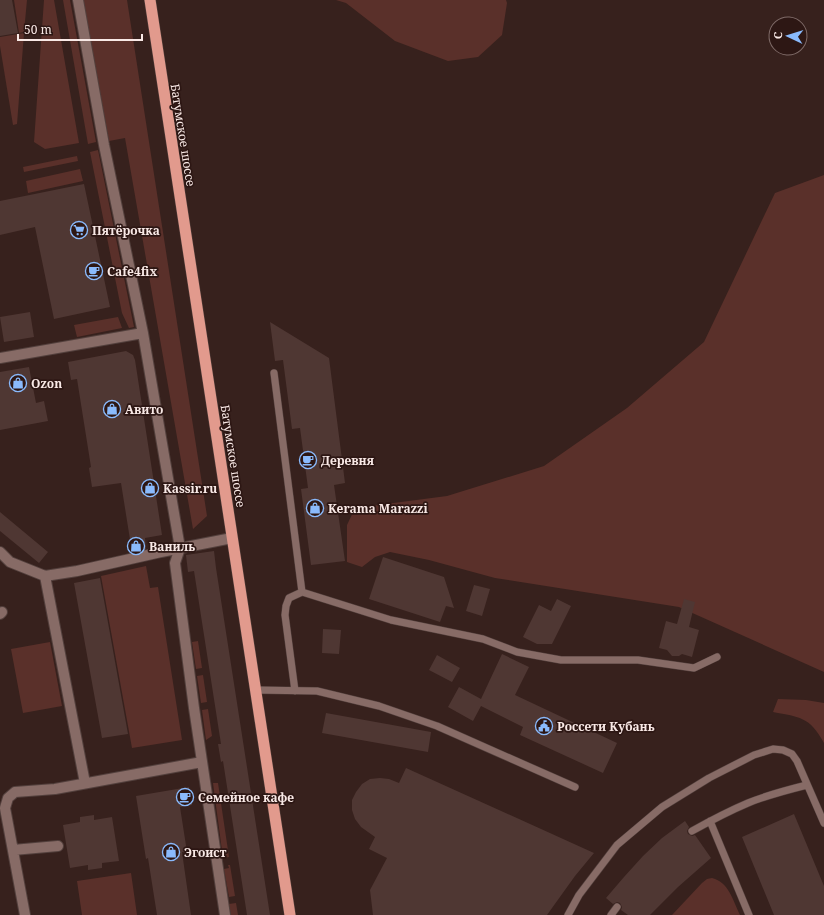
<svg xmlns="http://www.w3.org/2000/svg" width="824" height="915" viewBox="0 0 824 915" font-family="'Noto Serif',serif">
	<rect width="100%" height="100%" fill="#37211d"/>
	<path fill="#5a302a" d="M14 0H27L24 32 19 33Z
		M44 0H54L79 143 45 149 34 142Z
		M63 0H70L96 142 88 144Z
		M83 0H127L207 516 193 529 125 138 109 141Z
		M336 0H506L507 3 502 35 478 57 448 61 395 41 346 3Z
		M24 33 17 124 13 125 0 46V37Z
		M98 150 134 327 129 328 122 313 90 152Z
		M77 156 78 161 24 172 23 167Z
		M80 169 83 181 28 193 26 181Z
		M824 175V672L679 607 495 578 429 560 390 552 375 557 362 567 347 562V525L355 508 447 496 544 466 627 408 704 342 775 193Z
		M118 317 122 328 77 337 74 325Z
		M146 566 150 588 158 587 182 740 132 748 101 576Z
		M198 641 202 668 196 669 192 642Z
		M50 642 62 706 23 713 11 649Z
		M203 675 207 702 201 703 197 676Z
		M778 699 806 700 824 703V743C810 717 800 717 773 712Z
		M208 709 212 736 206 740 202 710Z
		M213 783H218L229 857 223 858Z
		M228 865H230L235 896 229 897 224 869 229 868Z
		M131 873 137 915H82L77 881Z
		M712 878C729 882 733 901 740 915H672L702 883 707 879Z
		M236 903 238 915H231L229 904Z"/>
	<path fill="#4f3733" d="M0 0H12L18 33 0 36Z
		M84 184 110 307 54 319 35 227 0 235V201Z
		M30 312 34 337 4 342 0 317Z
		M270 322 329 358 345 483 334 485 345 561 311 565 301 489 308 488 300 428 292 429 283 360 275 361Z
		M126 351 133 355 135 360 162 535 145 538 146 549 132 552 121 483 92 487 89 468 91 467 77 379 71 380 68 362Z
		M29 367 36 403 44 401 48 421 0 430V372Z
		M0 512 48 552 39 563 0 531Z
		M214 551 216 568 270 915H247L223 761 221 762 218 744H221L194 571 188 572 186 555Z
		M383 557 444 577 454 608 446 606 440 622 369 599Z
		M100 578 128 734 102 738 74 583Z
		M474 585 490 589 482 616 466 611Z
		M557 599 571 606 552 644H537L523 637 539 605 551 611Z
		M684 599 695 602 689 627 699 630 692 657 682 654 679 656H672L667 650 659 648 666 621 677 624Z
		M323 629 341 630 339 654 322 653Z
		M502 654 529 667 515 695 617 743 603 773 520 735 523 727 481 706 473 721 448 707 459 687 481 699Z
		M437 655 460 668 452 682 429 670Z
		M326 713 431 732 428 752 322 733Z
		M406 768 594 853 575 876 547 915H373L370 890 387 858 369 849 375 837 361 827 355 819 352 810V800L356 792 362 784 370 779 380 778 389 779 399 783Z
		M189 787 192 805 180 807 187 852H182L191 915H157L148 858 146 859 136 796Z
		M794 814 824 886V915H774L742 837Z
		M94 815V820L112 817 119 861 102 863V868L88 870V865L70 868 63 825 80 822V817Z
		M685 821 689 827 687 831 688 834 692 836 695 835 711 858 678 887 650 915H628L621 910 622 907 620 903 617 902 613 904 606 898 624 877 643 856 662 838Z"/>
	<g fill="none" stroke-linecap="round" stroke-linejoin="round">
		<g stroke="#53403d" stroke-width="8">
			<path id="service" d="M274 373 302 592
				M256 690 317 691 379 706 437 726 575 787
				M295 691 285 615 286 606 289 598 302 592 391 620 483 639 517 652 561 660H638L694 668 717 657
				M710 821 749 915
				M692 831C710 821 729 811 748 803 767 795 787 790 807 785
				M568 915 579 895 617 845 662 807 709 778 754 755 773 749 783 750 792 754 797 761 824 823
				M611 915 617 907"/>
		</g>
		<g stroke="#53403d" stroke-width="12">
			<path id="minor" d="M78 0 104 145 143 333
				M0 358 143 333 180 548 175 563 194 708 225 915
				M0 552 10 562 45 576 77 571 161 552 232 538
				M45 576 85 783
				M0 614 2 612
				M13 850 58 846
				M25 915 5 808 8 798 15 792 55 789 202 762"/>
		</g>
		<g stroke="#53403d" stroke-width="12">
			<path id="trunk" d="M150 0 290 915"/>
		</g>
		<use href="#service" stroke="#876b66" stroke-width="7"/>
		<use href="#minor" stroke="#876b66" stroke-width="10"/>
		<use href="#trunk" stroke="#e29a8d" stroke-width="11"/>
	</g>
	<defs>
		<g id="supermarket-ring" transform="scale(0.9)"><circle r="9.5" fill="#2d1714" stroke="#8abafc" stroke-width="1.5"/><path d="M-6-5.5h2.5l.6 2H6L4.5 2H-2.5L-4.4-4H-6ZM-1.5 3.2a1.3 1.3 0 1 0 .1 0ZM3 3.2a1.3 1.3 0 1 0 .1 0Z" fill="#8abafc"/></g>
		<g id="cafe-ring" transform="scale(0.9)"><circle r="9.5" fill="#2d1714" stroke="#8abafc" stroke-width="1.5"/><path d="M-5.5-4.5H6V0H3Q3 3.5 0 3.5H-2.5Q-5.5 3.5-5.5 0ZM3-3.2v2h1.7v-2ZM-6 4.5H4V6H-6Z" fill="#8abafc"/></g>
		<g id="shop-ring" transform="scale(0.9)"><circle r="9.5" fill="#2d1714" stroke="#8abafc" stroke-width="1.5"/><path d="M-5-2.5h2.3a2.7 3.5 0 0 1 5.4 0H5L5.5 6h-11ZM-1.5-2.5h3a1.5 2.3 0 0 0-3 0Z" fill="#8abafc"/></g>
		<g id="civic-ring" transform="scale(0.9)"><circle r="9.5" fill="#2d1714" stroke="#8abafc" stroke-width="1.5"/><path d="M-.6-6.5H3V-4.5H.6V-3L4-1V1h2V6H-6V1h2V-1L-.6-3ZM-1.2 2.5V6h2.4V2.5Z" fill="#8abafc"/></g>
	</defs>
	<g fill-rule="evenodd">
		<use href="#supermarket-ring" x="79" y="230"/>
		<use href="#cafe-ring" x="94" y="271"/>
		<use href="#shop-ring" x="18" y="383"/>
		<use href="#shop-ring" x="112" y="409"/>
		<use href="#cafe-ring" x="308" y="460"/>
		<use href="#shop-ring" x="150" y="488"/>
		<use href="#shop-ring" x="315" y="508"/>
		<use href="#shop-ring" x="136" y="546"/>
		<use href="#civic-ring" x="544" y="726"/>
		<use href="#cafe-ring" x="185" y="797"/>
		<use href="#shop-ring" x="171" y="852"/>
	</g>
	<g text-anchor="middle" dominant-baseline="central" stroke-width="3.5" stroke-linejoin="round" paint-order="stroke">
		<g font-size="12" fill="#f9e9e6" stroke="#2d1714">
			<text transform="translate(183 135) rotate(81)">Батумское шоссе</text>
			<text transform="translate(233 456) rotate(81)">Батумское шоссе</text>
		</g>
		<g font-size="12" font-weight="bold" fill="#f9e9e6" stroke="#2d1714" text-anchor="start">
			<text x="92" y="230">Пятёрочка</text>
			<text x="107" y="271">Cafe4fix</text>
			<text x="31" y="383">Ozon</text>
			<text x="125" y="409">Авито</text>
			<text x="321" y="460">Деревня</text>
			<text x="163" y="488">Kassir.ru</text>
			<text x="328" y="508">Kerama Marazzi</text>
			<text x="149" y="546">Ваниль</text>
			<text x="557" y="726">Россети Кубань</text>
			<text x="198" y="797">Семейное кафе</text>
			<text x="184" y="852">Эгоист</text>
		</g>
	</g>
	<g transform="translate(788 36) rotate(274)"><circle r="19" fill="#2d1714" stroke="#7f6b68"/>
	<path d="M0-3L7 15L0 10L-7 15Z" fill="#8abafc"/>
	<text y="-6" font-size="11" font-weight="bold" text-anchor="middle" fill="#f9e9e6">С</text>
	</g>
	<path d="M18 34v6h124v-6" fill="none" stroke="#f9e9e6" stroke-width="2"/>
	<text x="24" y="34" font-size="12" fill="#f9e9e6" stroke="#2d1714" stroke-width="3" paint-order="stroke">50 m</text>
</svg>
